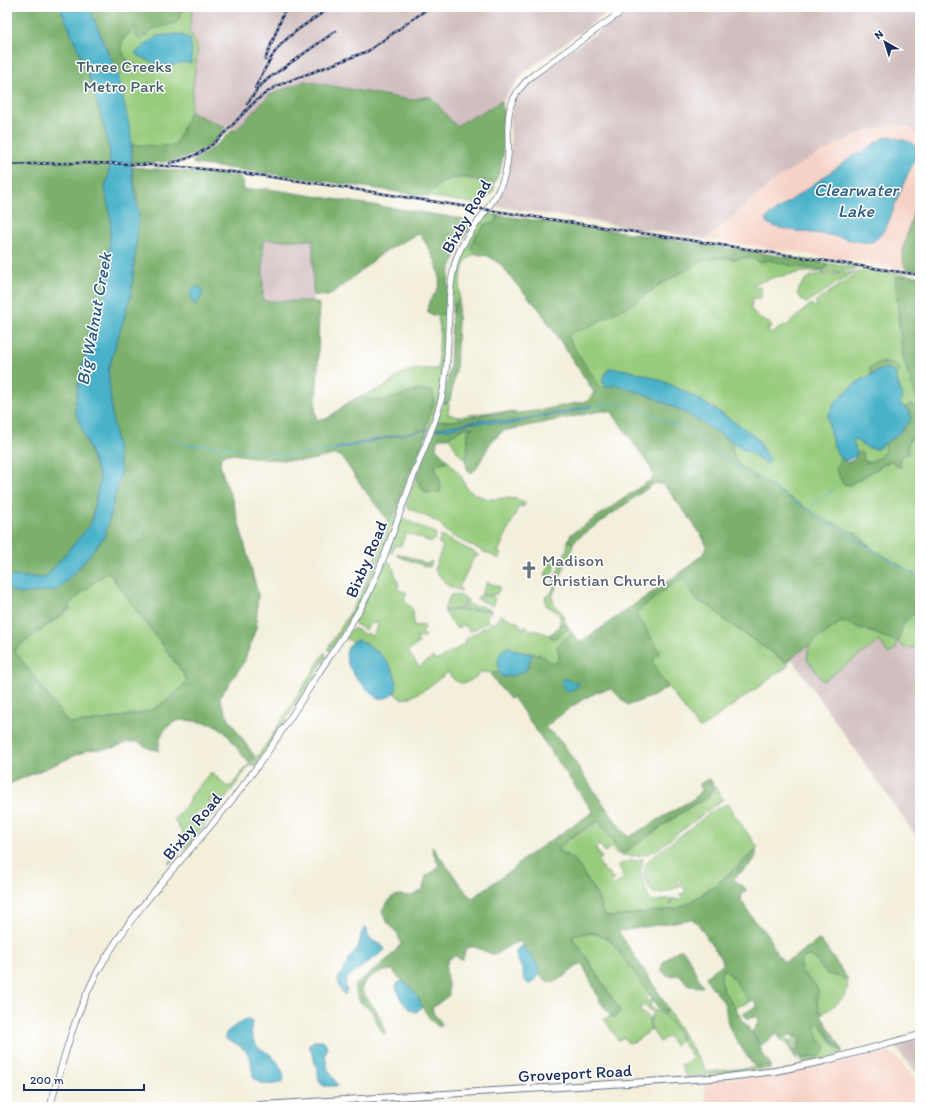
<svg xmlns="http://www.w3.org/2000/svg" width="927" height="1114" viewBox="0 0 927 1114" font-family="Itim,sans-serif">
	<rect width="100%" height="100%" fill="#fff"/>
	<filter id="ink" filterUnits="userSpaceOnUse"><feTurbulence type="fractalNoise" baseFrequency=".025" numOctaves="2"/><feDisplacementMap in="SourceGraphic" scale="8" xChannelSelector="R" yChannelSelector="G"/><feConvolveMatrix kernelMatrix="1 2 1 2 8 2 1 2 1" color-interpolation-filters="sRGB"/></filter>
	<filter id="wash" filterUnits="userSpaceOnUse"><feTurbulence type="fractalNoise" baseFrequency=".012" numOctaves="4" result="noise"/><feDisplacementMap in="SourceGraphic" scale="16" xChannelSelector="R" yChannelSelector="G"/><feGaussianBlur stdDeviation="0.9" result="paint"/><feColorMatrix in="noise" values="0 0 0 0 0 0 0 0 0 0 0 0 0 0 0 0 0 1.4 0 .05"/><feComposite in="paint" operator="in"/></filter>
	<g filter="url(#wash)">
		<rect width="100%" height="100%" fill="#f3efdb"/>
		<path fill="#f6d1c5" d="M895 125 908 127 920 135V190L906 237 903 250V261L906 269 706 239 774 181 805 161 865 131Z
			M890 1052 900 1061 920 1085V1107H706L704 1082 806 1069Z"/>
		<path fill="#d1bfbf" d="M193 7H615L527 70 502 101 456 126 430 96 410 100 305 81 269 95 235 131 190 112 198 48 189 30Z
			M634 7H920V135L908 127 895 125 865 131 805 161 774 181 706 239 493 206 502 189 508 174 511 145 510 118 515 102 521 91 537 74Z
			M263 240H313V301H263Z
			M842 621 898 642 903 648H920V842L791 658Z
			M920 1034V1078L892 1043Z"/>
		<path fill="#98cc7d" stroke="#5a7e6e" d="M7 7H193L189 30 198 48 190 112 175 146 7 143Z
			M467 178 494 183V190L486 199 479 204 426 196C443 180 444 179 467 178Z
			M490 214 497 215V219L494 223 486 224 477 234 471 247 475 254 470 257 465 262 463 268 460 280 459 299 454 306 453 312H452C453 286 455 261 469 238 474 230 480 222 486 215Z
			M749 257 760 262 768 260 793 266 820 269H824L827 267 826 263 858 268 840 272H804L775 277 754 284 753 287H760L762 295 758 300 755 298 752 299V304L750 308 760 319 769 323 772 326 769 329 766 328 771 334 780 328 787 325 810 305 812 304 814 308 817 306 815 302 863 269 906 275 902 277H896L895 280 899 304 898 321 901 337 911 382 920 407V419L918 413 908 405 906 408 901 405 900 403 902 395 896 376 899 373 893 363H878L871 373 872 374 856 383 843 394 836 401 828 416 830 433 834 446 840 457 836 470 843 484 850 485 853 483 892 460H893V462L901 467 900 465V457L909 453C906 440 910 440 920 434V579L741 467C734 458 731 453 733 442L754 455 759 460 767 464 768 456C761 452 763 444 757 438 747 430 735 423 724 415 688 392 654 372 610 368L604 375 602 382 606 387 601 389 577 353 568 337 574 331 584 329 618 311 631 305 661 284 704 260 720 258 740 259Z
			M856 271 808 302 805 303 797 294C806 272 815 275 836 274 843 274 849 273 856 271Z
			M447 314 445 365 439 399 429 429 379 562 373 560C379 548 386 537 387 524L390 521 393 515 405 480 413 464 426 433 427 428 426 425 434 402 418 390 382 401 356 398 383 388 404 372 417 369H438L440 328 438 316Z
			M444 402 449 404 448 414 458 417 489 412H516L515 413 487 414 453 421H440L436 423Z
			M473 426V428L469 429 467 455 465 459C456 455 455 443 448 437L464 428Z
			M855 439 859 442 877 449 885 443C886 447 887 450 885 453 882 456 871 463 867 462 864 462 860 456 858 453L856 454 853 440Z
			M448 461 461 476 467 489 475 494 488 499 508 498 516 499 526 504H524L523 507 519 506 498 552 501 554 500 558H497L454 537 448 533 439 523 407 507 406 504 416 477 427 493 440 492 441 485 435 467 437 464Z
			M402 518 435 533C437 536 435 540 432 542L406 533 401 546 395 545 392 553 390 554 389 551 400 519Z
			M441 536 476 553 478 555 477 557H474L459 588 462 590 461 591 448 586 435 570V567L443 546 438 543Z
			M568 541 573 544 570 554 552 597 554 604 561 612 566 624 559 625C564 613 554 611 546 605L545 598 546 596 550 595 554 587 552 585 567 549Z
			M397 553 428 564 430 561 432 562 430 567H428L397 556Z
			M552 559 557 563 550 577 545 575Z
			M387 561 391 563 399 585 397 589 407 593 404 600 413 610 414 626 424 625 425 628 422 632 425 636 421 638H416L419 643 408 651 419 667 433 657 436 661 466 643 465 640 492 622 496 624 500 615 519 623 522 629 525 628 524 625 529 628 528 630 531 632 532 629 549 635 550 637 561 635 563 631 569 628 572 633 557 646C559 654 562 662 552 663L539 654 522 652 510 647 505 648C498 654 497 662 499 672L493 673 481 672C469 684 458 689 448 672 436 681 417 698 401 699L394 693C407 674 366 634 352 642L344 637C352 626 355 627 365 635L367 633 372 636 378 626 377 623H373L369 625 366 630 355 624 354 622 382 565 384 566Z
			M375 562 378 564 359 605 331 650H327L359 598Z
			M108 572 183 673 187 681C178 691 165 703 153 709 145 713 138 713 129 715 109 720 89 722 68 723L14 650 70 609 68 605 97 580Z
			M686 578 690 591 698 601 711 607 723 619 785 662 788 660V666L701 728H699L658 674 656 666 652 662 660 652 641 621 639 622 636 616V611L668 587Z
			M487 582 500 587 497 594 481 595Z
			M454 594 466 598 461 609 444 610 450 596Z
			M480 596H493L495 599 493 604 495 605 492 606 476 598Z
			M467 599 468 600 467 604 477 607 479 605 492 611 489 609 462 610Z
			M920 606V648H904L898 642C900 635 901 626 906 620 911 615 915 613 920 606Z
			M489 610 492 612H489L486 619 488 620 487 622 470 632 465 625 456 628 444 611Z
			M842 621 895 641 897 646 896 649 888 654 880 641 823 681 807 659 809 645Z
			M325 652 326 657 275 738 255 767 252 765 253 762 266 745Z
			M250 763H251L220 806 212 798 210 800 213 805 219 808 209 819 204 817 200 810 188 819 192 824 201 816 207 821 188 845 178 854 169 864V863L187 840 174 820 191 799 190 797 210 773 214 774 226 786H231Z
			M708 779H710L723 799 655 851C647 855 626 858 618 854 615 853 613 850 610 848L605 852 600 845 595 848 602 858 598 860 603 870 609 873 614 880 610 882 613 886 624 879 622 876 623 874 618 865 633 860 637 861 639 859H644L641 861 643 863C637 874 646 889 650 900L653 902 669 898 671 899V904H669L673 903H672L671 899 675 898 676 900 682 899 681 894 685 893 684 886 680 887 679 879 677 878 676 880 679 887C670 889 664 895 653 893 644 882 639 869 651 858L714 810 727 804 758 848 719 882 689 903 679 908 625 917H611L604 915 598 897 575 860C570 856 564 855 559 851V849L568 839 599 821C605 831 614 841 619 852L624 853 709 794 714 788Z
			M589 933C600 934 608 938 615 946L662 1010 665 1012 668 1010 707 1072 770 1066 771 1067 769 1069 738 1073 686 1077 681 1065 693 1058 682 1042 680 1033 651 1000 652 999 649 995 646 998 648 1002 650 1001 651 1002 650 1006 655 1011 658 1010C667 1018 678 1028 681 1041L675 1045 668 1036 660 1042C653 1032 646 1023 654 1012L643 1005 639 1010 650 1018 649 1021 651 1030 636 1041 628 1043 624 1037 618 1040 604 1019 611 1016 615 1017 619 1009 580 948 574 941 572 935Z
			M809 956C820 959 817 965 824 971 829 975 837 974 842 978 860 990 831 1009 821 1014 819 1010 817 1006 817 1002 816 998 819 993 818 989 814 980 784 964 809 956Z
			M724 969 733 978 749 1002 734 1008C728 997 714 981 724 969Z
			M817 1022C826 1027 831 1047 843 1052 836 1057 811 1063 802 1062L795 1051 794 1036H799L800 1038 799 1047 803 1059 820 1056 825 1051 819 1040 815 1026Z
			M786 1036 789 1042 791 1039 792 1040V1047L798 1061 785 1042 779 1038Z"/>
		<path fill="#7ab06c" stroke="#4a7065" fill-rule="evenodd" d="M7 7H60L87 70 101 115 110 152 109 172 106 188 111 221 107 284 80 373 75 410 100 478 91 524 45 578 10 576 7 573Z
			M89 7H183L178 21 176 23 154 29 140 40 136 37V27H134L132 31 126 36 121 45C122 56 127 60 136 65L117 70 108 53Z
			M305 81 410 100 430 96 456 126 502 101C505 123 507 165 494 183 481 181 458 174 446 180 438 183 433 190 426 196L296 177 194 164 193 163V161L219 143 232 130 235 131 269 95Z
			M190 112 225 127C206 160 167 164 132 163V145L175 146Z
			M132 167 239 176 243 182 244 190 268 189 464 219 469 222 470 228 461 242 449 273 447 314 434 316 428 312C426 301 433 298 437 290 446 274 428 246 419 233L384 252 341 287 328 296 313 295V240H263V301H313L319 304 318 371 315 410 317 420 328 418 346 404 356 398 382 401 418 390 433 391 434 402 426 425 427 428 426 433 413 464 405 480 393 515 390 521 387 524V519L363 488 341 456 333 455 306 461 264 459 234 454H225L221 456 220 465 225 481 233 501 258 594 256 628 249 648 244 662 220 697C222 711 245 744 255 756L250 763 248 762C238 751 232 738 220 728 214 724 206 723 199 722 193 721 184 719 177 721 164 726 158 738 159 751L150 749 138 742H129L113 748 88 750 7 785V589L20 594 57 590 76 571 105 536 112 414 108 370 131 295 139 215ZM109 572 183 673 187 681C178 691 165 703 153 709 145 713 137 713 129 715 109 720 88 722 68 723L14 650 70 608 68 605 97 580Z
			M920 190V252L918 269 914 271 906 269 903 261V250L906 237Z
			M497 215 623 232 826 263 827 265 824 270 793 266 768 260 760 262 749 257 740 259 720 258 704 260 661 284 631 305 618 311 584 329 574 331 568 337 577 353 601 388 617 385 649 395 686 413 733 442C731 453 734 458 741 467L843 532 832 524 835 522 847 530 856 533 870 546 854 538 920 577V606L915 613 906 620 902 628 898 642 842 621 786 662 723 619 711 607 698 601 692 594 687 585 686 578H685L668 587 636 613 639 621H641L660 652 652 662 656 666 658 674 668 687 654 696 629 705 625 703 612 689C594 688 558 716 545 728L555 735 566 748 594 791 623 831 629 837 695 798 701 790 700 784 708 779 714 790 709 794 708 798C702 802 698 802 692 805L624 853 619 851C614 840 605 831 599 821L568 839 559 849V851L575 860 598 897 604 915 611 917 679 908C705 895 736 871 756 850 759 862 740 872 733 879L745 888 746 891 742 895 741 900 755 922 764 930 770 937 775 951 784 962 793 958 819 940 821 941 848 979 846 982 841 977 827 974C821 967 810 944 800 963 800 977 811 978 817 988 820 992 817 996 817 1000 817 1003 818 1007 819 1009 824 1024 836 1036 842 1050L841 1051C832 1044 824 1025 817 1022L815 1026 819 1040 825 1045V1051L820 1056 801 1058 797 1052C799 1047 802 1041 799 1036H792L789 1035 780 1038 777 1034 761 1045 752 1032 758 1023V1018L757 1016 748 1019 743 1014 757 1006 754 1000 749 1002 733 978 724 969C720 974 721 984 723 990L761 1047V1053L770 1063V1066L755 1067C747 1057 733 1036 728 1024 726 1016 727 1007 722 1000 717 992 709 986 706 977L712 971 723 965V962L698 924 692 919 620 931 619 932 666 1004 668 1010 665 1012 658 1005 610 940 596 933H589L572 935 574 941 580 948 619 1009 620 1011 615 1017 611 1016 601 1003 583 965 580 964 566 975 553 983 549 982 537 974 539 972V967L520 942C512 942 502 951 494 955L475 947H469L465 950 463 960 459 959 457 956H454L448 960C443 973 449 981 449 995L432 1008 434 1014 441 1022V1026L439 1027C425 1017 421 1002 410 987 405 980 398 980 393 970 379 971 367 975 361 989L364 994 377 1011 386 1031 384 1034 382 1033 371 1010 361 1003 356 993 354 986 390 957 401 944 398 934 385 919 382 910 392 897 398 895 412 896 423 889 426 876 437 869 439 865 433 852 432 846 466 892 472 898 512 870 526 857 593 812 513 697 510 699 497 684 492 676V674L499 672 501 676 504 677 522 672 533 654H539L552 663C562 662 559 654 557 646L572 633 579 642 582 641 687 568C691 562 704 555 705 551 706 550 706 545 706 545 704 535 672 496 664 485L655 483 574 541 573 544 568 541 571 534 600 515 653 478 651 468 611 411H600L503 431 491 442 476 469 471 473 467 469 465 459 467 455 468 430 474 427 464 428 449 436 448 438H440L437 440 436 448 448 461 437 464 435 467 441 485 440 492 433 493 424 492 416 477 434 430 449 429 471 423 495 422 502 424 509 425 538 417 564 414 591 407V405L565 412 541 415 511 422H503L494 419 480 420 434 429 436 423 440 421H453L487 414 518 413 542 410 587 401 591 397 594 392 539 309 517 285 500 264 488 256 475 254 472 251 471 247 477 234 486 224 489 223H494L497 219Z
			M906 275 918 276V307L920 328V407C914 391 907 374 903 357 899 331 899 306 895 280L896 277H902Z
			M459 299 456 370 450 400 448 403 444 402 442 404 450 368 452 312H453L455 303Z
			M878 363H893L899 367V373L896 376 894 372 878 371 872 374 870 371V368Z
			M911 404 916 406 920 419V434C910 440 906 440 909 453L900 457V465L902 467 896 466 892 460 853 483 850 485 843 484 836 470 840 457 847 463 855 459 856 454 860 452 863 454 864 460 868 463C877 459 888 454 885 443L898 434 909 422 911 413 906 408 908 405Z
			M566 624 569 628C563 632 560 638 552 638L549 635 556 630 559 625Z
			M679 950H683L686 953 703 987 689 986 680 975C676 975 671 977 667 975 652 967 671 954 679 950Z"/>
		<path fill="#4ab2c9" stroke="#327094" d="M60 7H89L108 53 117 70 131 134 132 173 139 215 131 295 108 370 112 414 121 473 105 536 76 571 57 590 20 594 7 589V573L10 576 45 578 91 524 100 478 75 410 80 373 107 284 111 221 105 188 109 172 110 152 101 115 87 70Z
			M176 34 182 35 190 39 192 49 191 63C184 62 180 63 174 65 163 69 143 59 135 53L157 36Z
			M890 136 913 143 916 148 917 155C910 170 903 184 897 199 891 215 888 231 873 242 860 244 846 238 834 236 818 233 778 231 767 223L766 218 853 156 862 152 883 138Z
			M196 287H199L202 289V296L196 304H194C189 299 190 294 193 288Z
			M610 368C653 371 689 393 725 416 736 423 748 430 757 439 761 442 761 448 763 452 765 455 768 456 770 458V461L767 464 756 457 754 455 686 413 655 398 617 385 606 387 602 379Z
			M885 368 892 370 894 372 902 395 900 404 910 413 911 419 898 434 877 449 868 448 854 439C852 443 858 450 856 456L846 461 838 455 834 446 830 433 828 416 836 401 856 383Z
			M591 405 592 407 564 414 538 417 509 425 502 424 495 422 471 423 449 429 434 430V429L480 420 494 419 503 422H511L541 415 565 412Z
			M427 429 335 450 334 448Z
			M356 640C361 640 365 644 369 647 373 649 376 651 380 654 388 661 404 683 393 694 390 697 384 699 379 698 375 697 372 693 369 691 356 680 333 653 356 640Z
			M508 647 522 652 533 654V655C528 659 530 662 528 667 524 674 510 676 503 677L500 675C497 665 496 651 508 647Z
			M563 679H567L572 682H579V683L577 687 569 692 565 690 561 682Z
			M365 928 367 929C367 945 381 939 385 950L347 978 345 984 347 990 345 995 339 987 338 979 346 966 351 956 358 947 360 940 361 934Z
			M522 946 525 948 539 967C540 974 536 983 528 984L524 979 523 972 516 955V950L519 947Z
			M401 981C411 983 419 998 422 1007L417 1012C407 1012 397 996 396 985Z
			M246 1019H248L252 1022C251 1028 251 1035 254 1041 259 1052 266 1050 273 1057 279 1063 286 1074 283 1082 277 1084 270 1085 264 1084 247 1081 255 1066 249 1056 244 1047 235 1043 226 1039L225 1037 226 1033 229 1030Z
			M313 1041H321L326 1043 327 1048 325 1055 328 1069 338 1086H324L320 1083 316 1066 309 1045Z"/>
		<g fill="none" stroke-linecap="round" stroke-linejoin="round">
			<path stroke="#4ab2c9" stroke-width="1" d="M591 406 609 404 630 405 649 413 678 427 793 501 904 569 911 572 920 580
				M169 439 191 446 206 445 284 455 315 453 335 449
				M808 509 834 489"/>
		</g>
	</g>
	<g filter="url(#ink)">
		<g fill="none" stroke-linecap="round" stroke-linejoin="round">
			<g stroke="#67728a" stroke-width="7">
				<path id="secondary" d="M50 1107C63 1060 75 1012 99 969 130 914 177 866 218 817 256 772 287 724 318 674 335 648 354 622 368 594 374 582 379 569 384 557 395 527 405 498 416 469 427 441 439 415 444 386 451 345 445 303 455 263 464 231 494 209 504 177 517 137 492 109 533 75L628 7"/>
			</g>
			<g stroke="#67728a" stroke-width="8">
				<path id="primary" d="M227 1107 728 1077 775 1071 824 1061 920 1035"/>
			</g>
			<use href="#secondary" stroke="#fff" stroke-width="5.5"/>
			<use href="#primary" stroke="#fff" stroke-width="6"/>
			<g stroke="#1b2f5e" stroke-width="2.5">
				<path id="rail" d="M265 60 286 7
					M255 88C262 75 268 60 278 48 292 31 313 20 331 7
					M247 104 259 87 269 78 336 31
					M170 163C226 154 234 108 279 85L368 51 430 7
					M7 165C79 161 152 163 224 171 299 179 374 193 449 204 606 228 763 251 920 275"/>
			</g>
			<use href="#rail" stroke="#fff" stroke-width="1" stroke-dasharray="3" stroke-linecap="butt"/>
		</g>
	</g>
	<defs>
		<g id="church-bare" transform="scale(1.38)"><path d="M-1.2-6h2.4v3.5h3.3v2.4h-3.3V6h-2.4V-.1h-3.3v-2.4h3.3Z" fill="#6b7280" stroke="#fff" stroke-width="2.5" paint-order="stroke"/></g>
	</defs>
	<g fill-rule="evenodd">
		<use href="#church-bare" x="529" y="570"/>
	</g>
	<g text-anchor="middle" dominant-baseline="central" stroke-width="3" stroke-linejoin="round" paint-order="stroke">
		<g font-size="17" fill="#405e67" stroke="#fff">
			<text x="124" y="66">Three Creeks<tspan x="124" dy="20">Metro Park</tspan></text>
		</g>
		<g font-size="17" fill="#1b2f5e" stroke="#fff">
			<text transform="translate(466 216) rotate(-60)">Bixby Road</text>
			<text transform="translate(366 559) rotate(-67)">Bixby Road</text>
			<text transform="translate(192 826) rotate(-50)">Bixby Road</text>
			<text transform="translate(575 1073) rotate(-3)">Groveport Road</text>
		</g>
		<g font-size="17" fill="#5b616d" stroke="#fff" text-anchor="start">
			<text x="542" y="560">Madison<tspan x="542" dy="20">Christian Church</tspan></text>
		</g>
		<g font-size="18" font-style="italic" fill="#2b5d83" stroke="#fff">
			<text x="856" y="190">Clearwater<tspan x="856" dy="21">Lake</tspan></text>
			<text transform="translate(94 319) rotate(-80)">Big Walnut Creek</text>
		</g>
	</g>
	<rect width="927" height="1114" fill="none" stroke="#fff" stroke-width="24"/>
	<g transform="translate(885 42) rotate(321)" stroke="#ffffff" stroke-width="3" paint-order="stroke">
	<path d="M0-3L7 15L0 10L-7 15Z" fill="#1b2f5e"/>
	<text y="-6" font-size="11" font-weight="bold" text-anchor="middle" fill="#1b2f5e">N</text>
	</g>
	<path d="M24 1084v6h120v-6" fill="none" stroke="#1b2f5e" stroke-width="2"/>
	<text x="30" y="1084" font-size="12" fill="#1b2f5e" stroke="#ffffff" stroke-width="3" paint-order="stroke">200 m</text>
</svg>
